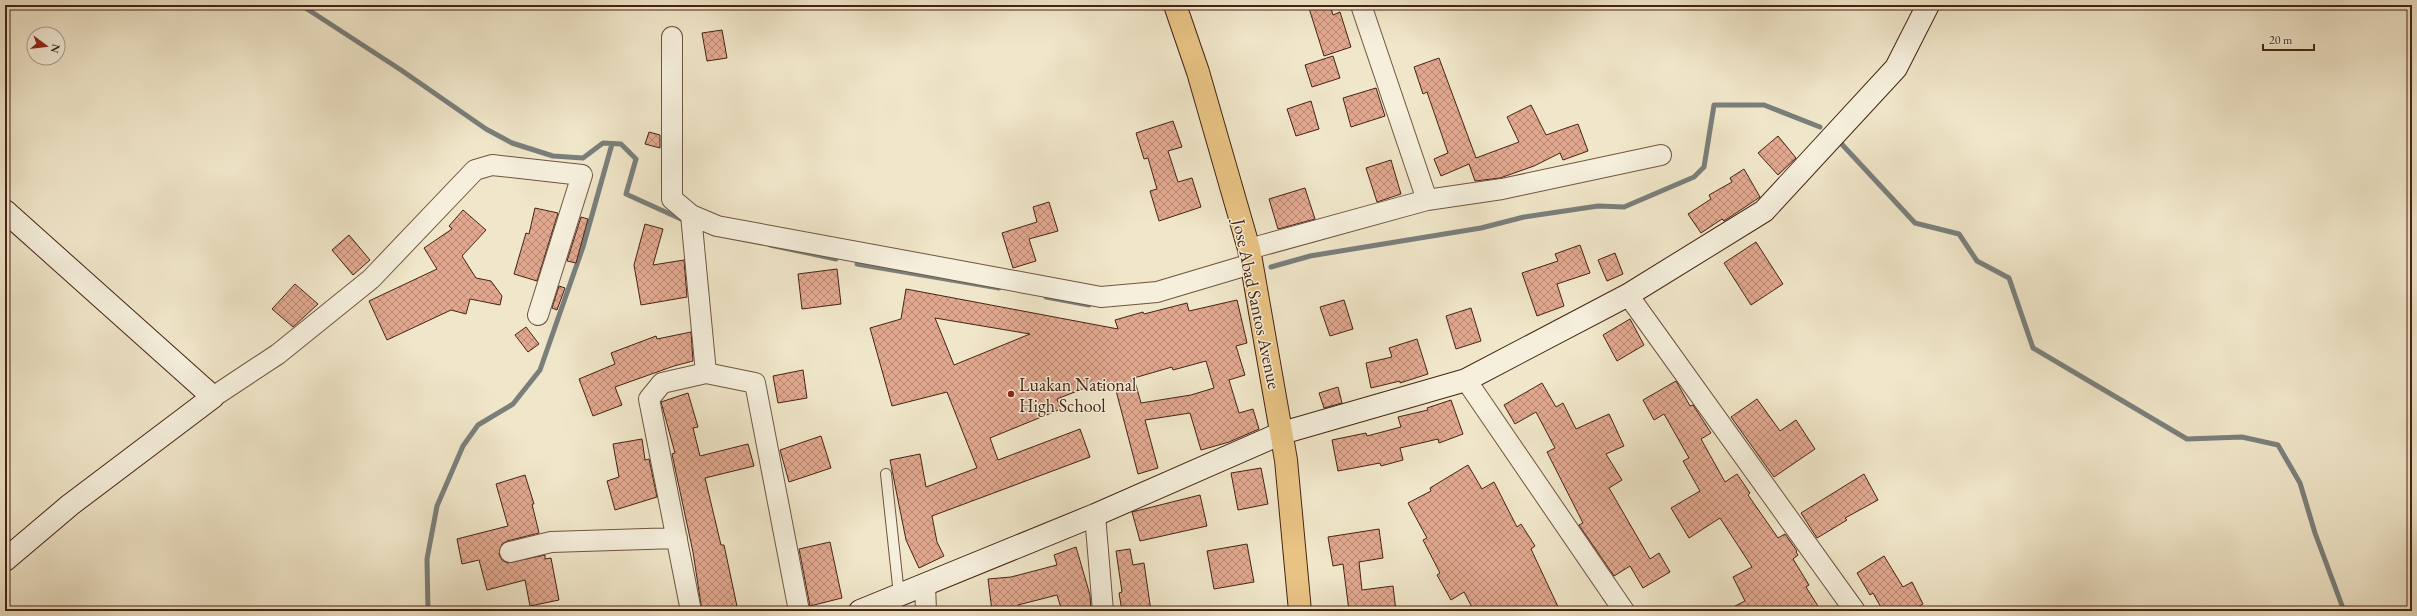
<svg xmlns="http://www.w3.org/2000/svg" width="2417" height="616" viewBox="0 0 2417 616" font-family="'EB Garamond',serif">
	<defs>
		<pattern id="building-cross-hatch" width="8" height="8" patternUnits="userSpaceOnUse"><rect width="8" height="8" fill="#e1a88f"/><path d="M0 0l8 8M0 8l8-8" fill="none" stroke="#b88874"/></pattern>
	</defs>
	<rect width="100%" height="100%" fill="#f0e6c9"/>
	<filter id="stains"><feTurbulence type="fractalNoise" baseFrequency=".005" numOctaves="4"/><feColorMatrix values="0 0 0 0 .2 0 0 0 0 .09 0 0 0 0 .02 0 0 0 .5 -.17"/></filter>
	<radialGradient id="worn" r=".72"><stop offset=".6" stop-color="#630" stop-opacity="0"/><stop offset="1" stop-color="#630" stop-opacity=".3"/></radialGradient>
	<g fill="none" stroke-linecap="round" stroke-linejoin="round">
		<path stroke="#7a7f7b" stroke-width="5" d="M301 5 401 70 486 129 512 143 553 156 583 158 603 143 621 144 636 159 626 194 681 219
			M1837 139 1915 223 1959 234 1977 261 2009 278 2033 348 2187 439 2242 437 2278 445 2300 483 2315 533 2344 611
			M770 245 836 259
			M857 264 999 288
			M1271 267 1310 256 1481 228 1524 217 1598 206 1624 207 1694 177 1704 167 1714 105H1764L1820 127
			M1046 297 1089 305
			M428 611 427 559 437 506 463 446 478 425 513 404 540 370 583 247 612 144"/>
	</g>
	<path fill="url(#building-cross-hatch)" stroke="#462314" fill-rule="evenodd" d="M1308 5H1330L1333 15 1340 12 1351 47 1324 56Z
		M722 30 727 58 707 61 702 33Z
		M1333 56 1340 78 1312 87 1305 65Z
		M1439 58 1476 158 1519 142 1507 117 1531 105 1546 135 1578 124 1588 151 1563 160 1560 153 1534 166 1500 178 1475 181 1469 164 1441 176 1434 159 1448 153 1427 92 1423 94 1414 67Z
		M1376 88 1385 116 1351 127 1343 98Z
		M1311 101 1319 129 1296 136 1287 109Z
		M1173 121 1182 147 1168 151 1178 182 1192 178 1201 207 1159 221 1150 191 1157 189 1148 158 1144 159 1136 133Z
		M649 132 660 135V148L645 144Z
		M1778 136 1796 158 1778 175 1758 153Z
		M1391 160 1401 194 1377 202 1366 168Z
		M1744 169 1760 197 1724 221 1722 219 1701 233 1688 214 1711 199 1709 195 1732 182 1730 178Z
		M1305 188 1315 219 1278 229 1269 199Z
		M1049 202 1058 231 1029 239 1036 261 1013 268 1002 233 1037 222 1033 207Z
		M535 208 558 213 537 281 514 274 526 233 529 234Z
		M463 210 486 230 462 256 476 278 491 281 502 296 500 305 470 299 466 314 451 310 387 340 369 301 437 269 424 248 452 229 449 226Z
		M581 217 588 219 576 263 567 261Z
		M645 224 663 229 653 265 684 260 687 297 641 305 634 265Z
		M349 235 370 260 353 275 332 250Z
		M1756 242 1783 284 1751 305 1724 263Z
		M1580 245 1590 273 1557 284 1564 306 1537 316 1522 273 1558 261 1555 254Z
		M1615 253 1623 274 1607 281 1598 260Z
		M837 269 841 304 802 309 798 274Z
		M295 284 318 304 293 327 272 309Z
		M559 286 565 288 557 310 552 308Z
		M906 289 1118 329 1115 320 1143 312 1144 314 1187 303 1189 311 1237 300 1247 343 1236 346 1245 375 1229 380 1239 413 1253 409 1259 429 1229 442 1201 450 1190 413 1145 420 1158 468 1138 474 1114 383 1091 391 1090 386 1057 399 1061 409 990 438 998 460 1080 429 1090 457 932 516 937 542 944 556 919 568 906 540 890 460 920 454 926 487 977 468 947 392 892 406 870 328 901 319ZM935 318 1030 334 954 365ZM1206 361 1214 388 1191 395 1141 403 1134 378 1172 367 1173 370Z
		M1344 300 1353 329 1330 336 1320 307Z
		M1471 308 1481 341 1456 349 1446 316Z
		M1630 319 1644 345 1617 361 1603 335Z
		M526 327 539 344 528 352 515 335Z
		M691 332 693 361 674 366 615 387 622 405 593 416 579 379 615 364 611 353 656 336 657 339Z
		M1417 339 1428 374 1400 383V381L1371 388 1366 363 1392 357 1389 348Z
		M803 370 807 398 778 403 773 376Z
		M1676 381 1690 406 1693 405 1711 433 1701 439 1725 482 1737 474 1750 493 1748 495 1778 538 1785 534 1797 551 1796 552 1798 555 1793 559 1809 585 1806 587 1821 611H1725L1745 601 1733 577 1752 567 1720 518 1689 538 1671 508 1700 491 1683 461 1689 458 1664 414 1654 420 1643 400Z
		M1542 383 1556 407 1563 403 1576 429 1609 414 1624 446 1606 454 1622 480 1609 488 1650 559 1659 553 1670 572 1643 588 1630 566 1614 576 1579 525 1583 523 1547 452 1555 448 1536 412 1515 424 1504 405Z
		M1338 387 1342 403 1324 408 1319 393Z
		M688 393 698 427 693 428 700 456 748 444 754 466 705 478 721 545H724L738 611H702L693 552 672 454 675 453 661 402Z
		M1757 399 1780 431 1796 420 1815 449 1774 477 1731 417Z
		M1451 400 1463 434 1439 443 1438 439 1400 448 1403 460 1381 466 1380 463 1338 471 1332 440 1366 433 1367 436 1401 427 1398 417 1428 410 1427 408Z
		M821 436 831 468 789 482 780 450Z
		M642 439 645 460 649 459 657 497 615 510 607 481 619 477 613 444Z
		M1468 465 1482 489 1494 482 1517 527 1521 524 1535 546 1531 549 1560 611H1474L1464 592 1451 600 1437 575 1440 573 1423 540 1427 538 1408 503 1431 491 1430 488Z
		M1261 468 1268 504 1238 510 1231 473Z
		M1864 474 1878 500 1845 518 1847 520 1817 538 1801 513Z
		M525 475 534 504H532L539 533 507 541 502 544 499 554 502 560 507 563 545 555V559L551 558 559 600 530 606 525 580 487 590 479 560 462 564 457 539 508 526 496 484Z
		M1200 495 1207 526 1140 541 1132 512Z
		M1379 529 1383 558 1359 562 1362 590 1393 586 1396 611H1349L1343 564 1333 566 1328 537Z
		M830 542 842 598 810 606 799 549Z
		M1247 544 1254 582 1214 589 1207 551Z
		M1076 547 1090 595 1091 611H1062L1057 595 1018 605V610L992 611 988 579 1011 577 1057 565 1054 555Z
		M1130 549 1133 565 1144 563 1151 611H1122L1119 593 1122 592 1116 551Z
		M1884 556 1903 587 1912 582 1923 604 1910 611H1883L1873 593 1870 595 1857 573Z"/>
	<g fill="none" stroke-linecap="round" stroke-linejoin="round">
		<g stroke="#705441" stroke-width="12">
			<path id="lane" d="M886 474 899 595"/>
		</g>
		<g stroke="#705441" stroke-width="22">
			<path id="street" d="M672 37V199L691 215 717 226 1101 297 1157 292 1251 264
				M1427 200 1502 189 1661 155
				M691 215 706 373
				M1249 249 1427 200 1361 5
				M1628 295 1855 611
				M1466 380 1624 611
				M213 397 278 354 371 279 475 170 492 165 582 175 538 315
				M1095 515 1103 611
				M510 552 551 542 677 538
				M925 585 926 611
				M691 611 649 399 662 383 706 373 755 383 799 611"/>
		</g>
		<g stroke="#462314" stroke-width="24">
			<path id="secondary" d="M5 211 213 397 70 505 5 560
				M860 611 1095 515 1282 433 1466 380 1628 295 1764 211 1896 68 1928 5"/>
		</g>
		<g stroke="#462314" stroke-width="24">
			<path id="highway" d="M1175 5 1198 72 1249 249 1286 460 1300 611"/>
		</g>
		<use href="#lane" stroke="#f5efdc" stroke-width="10"/>
		<use href="#street" stroke="#f5efdc" stroke-width="20"/>
		<use href="#secondary" stroke="#f5efdc" stroke-width="22"/>
		<use href="#highway" stroke="#e8c384" stroke-width="22"/>
	</g>
	<circle fill="#8f2418" stroke="#f5efdc" stroke-width="1.5" cx="1011" cy="394" r="4"/>
	<g text-anchor="middle" dominant-baseline="central" stroke-width="3" stroke-linejoin="round" paint-order="stroke">
		<g font-size="18" fill="#462314" stroke="#f5efdc">
			<text transform="translate(1257 304) rotate(78)">Jose Abad Santos Avenue</text>
		</g>
		<g font-size="18" fill="#462314" stroke="#f5efdc" text-anchor="start">
			<text x="1019" y="384">Luakan National<tspan x="1019" dy="21">High School</tspan></text>
		</g>
	</g>
	<rect width="2417" height="616" fill="none" stroke="#f0e6c9" stroke-width="20"/>
	<rect x="6" y="6" width="2405" height="604" fill="none" stroke="#462314" stroke-width="2"/>
	<rect x="10" y="10" width="2397" height="596" fill="none" stroke="#462314"/>
	<g transform="translate(46 46) rotate(105)"><circle r="19" fill="#f5efdc" stroke="#af9d8c"/>
	<path d="M0-3L7 15L0 10L-7 15Z" fill="#8f2418"/>
	<text y="-6" font-size="11" font-weight="bold" text-anchor="middle" fill="#462314">N</text>
	</g>
	<path d="M2263 44v6h51v-6" fill="none" stroke="#462314" stroke-width="2"/>
	<text x="2269" y="44" font-size="12" fill="#462314" stroke="#f5efdc" stroke-width="3" paint-order="stroke">20 m</text>
	<rect width="100%" height="100%" filter="url(#stains)"/>
	<rect width="100%" height="100%" fill="url(#worn)"/>
</svg>
